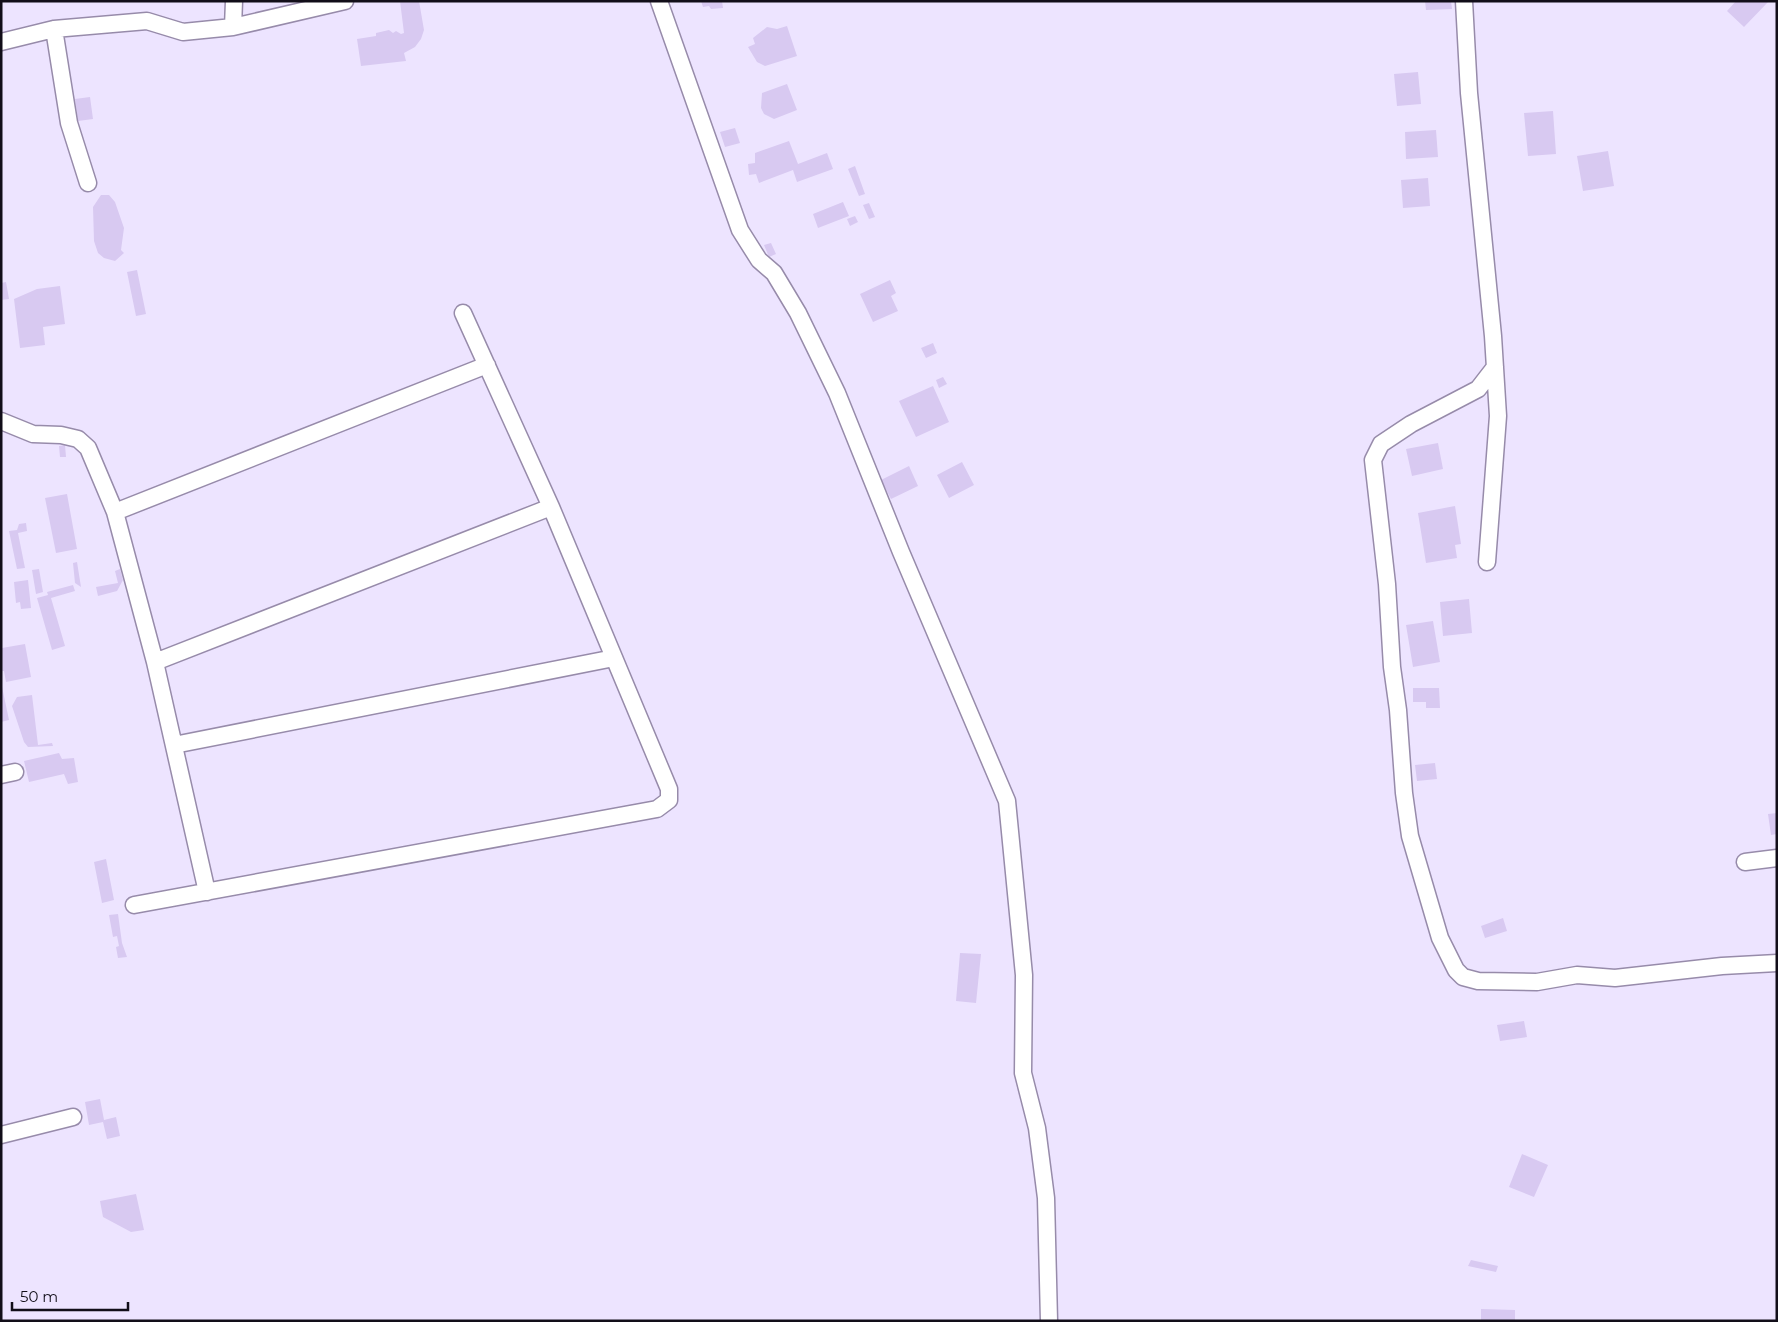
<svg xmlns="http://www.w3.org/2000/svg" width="1778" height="1322" viewBox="0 0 1778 1322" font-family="Montserrat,sans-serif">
	<rect width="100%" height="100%" fill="#ede4ff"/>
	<path fill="#d8c9f1" d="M400 1H419L424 30 421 39 415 47 404 53 406 61 361 66 357 39 376 36V33L389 30 393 33 396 31 401 34 404 33Z
		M701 1H722L723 8 711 9 709 6 703 7Z
		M1425 1H1451L1452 9 1426 10Z
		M1736 1H1769L1744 27 1727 11Z
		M787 26 797 56 765 66 757 62 748 47 755 44 753 38 767 27 777 29Z
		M1418 72 1421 104 1397 106 1394 74Z
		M787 84 797 110 774 119 764 114 761 108 762 93Z
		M90 97 93 119 78 121 75 99Z
		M1553 111 1556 154 1528 156 1524 113Z
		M735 128 740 143 725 147 720 132Z
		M1436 130 1438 157 1406 159 1405 132Z
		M789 141 798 164 827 153 833 169 797 182 793 170 759 183 756 174 749 175 748 164 755 163V153Z
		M1608 151 1614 186 1583 191 1577 156Z
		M855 166 865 194 859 196 848 169Z
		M1428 178 1430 206 1403 208 1401 180Z
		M101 195H109L115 202 124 228 121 250 124 253 115 261 104 258 98 253 94 241 93 207Z
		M843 202 849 216 818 228 813 214Z
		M869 203 875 217 869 219 863 205Z
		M855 216 858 222 850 226 847 219Z
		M771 243 776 254 769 257 764 245Z
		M137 270 146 314 136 316 127 272Z
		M890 280 896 293 891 296 898 311 873 322 860 294Z
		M6 282 9 299 1 300V283Z
		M60 286 65 324 43 327 45 345 20 348 14 299 37 289Z
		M933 343 937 353 926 358 921 348Z
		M943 377 947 384 939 388 936 380Z
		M933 386 949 422 916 437 899 401Z
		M1438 443 1443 469 1412 476 1406 449Z
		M65 445 66 457H60L59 446Z
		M962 462 974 485 949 498 937 475Z
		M909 466 918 486 891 499 881 480Z
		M67 494 77 549 56 553 45 498Z
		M1455 506 1461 544 1455 545 1457 558 1426 563 1418 513Z
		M26 523 27 531 18 533 25 568 17 569 9 531 17 530 19 524Z
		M77 562 81 587 75 583 73 563Z
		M39 569 43 592 36 594 32 570Z
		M120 569 123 580 117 591 98 596 96 587 118 583 115 571Z
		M28 580 31 608 21 609 20 602 16 603 14 582Z
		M73 585 75 591 51 598 65 646 52 650 37 598 48 595 47 592Z
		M1469 599 1472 633 1443 636 1440 602Z
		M1433 621 1440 662 1413 667 1406 625Z
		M25 644 31 677 6 682 4 671H1L2 648Z
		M1 682 9 720 1 722Z
		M1413 688H1439L1440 708H1426V702H1413Z
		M32 695 38 745 52 743 53 746 28 747 24 742 12 706 17 697Z
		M59 753 62 759 74 758 78 782 68 784 64 774 29 782 24 761Z
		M1435 763 1437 779 1417 781 1415 765Z
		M1777 813V834L1771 835 1768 814Z
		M106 859 114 900 102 903 94 862Z
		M118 914 122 943 127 957 118 958 116 947 119 946 117 936 113 937 109 915Z
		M1503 918 1507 931 1485 938 1481 926Z
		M960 953 981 954 976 1003 956 1001Z
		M1524 1021 1527 1037 1500 1041 1497 1025Z
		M100 1099 104 1120 116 1117 120 1136 107 1139 103 1122 89 1125 85 1102Z
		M1522 1154 1548 1165 1534 1197 1509 1187Z
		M136 1194 144 1230 131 1232 103 1217 100 1201Z
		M1471 1260 1498 1266 1496 1272 1468 1266Z
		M1481 1309 1515 1310V1321H1481Z"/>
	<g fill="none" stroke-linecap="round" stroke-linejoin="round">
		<g stroke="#978baa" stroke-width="19">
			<path id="minor" d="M659 1 740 230 759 260 774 273 798 313 837 393 901 552 1007 801 1024 975 1023 1073 1037 1128 1046 1198 1049 1321
				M1464 1 1469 93 1493 336 1498 416 1487 562
				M233 27 234 1
				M54 29 69 123 88 183
				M1 42 54 29 147 21 183 32 233 27 345 1
				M1495 367 1478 389 1411 424 1381 444 1373 460 1387 584 1392 667 1398 710 1404 793 1410 836 1440 938 1456 970 1463 977 1478 981 1537 982 1577 975 1615 978 1722 966 1777 963
				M1 421 33 434 61 435 78 439 88 448 115 512 155 662 207 892
				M115 512 487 365
				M155 662 551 507
				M174 745 614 658
				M1 775 15 772
				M1745 862 1777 858
				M134 905 657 809 669 800V789L551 507 463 313
				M1 1135 73 1117"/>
		</g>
		<use href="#minor" stroke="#fff" stroke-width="16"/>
	</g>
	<rect width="1778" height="1322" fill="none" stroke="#120e19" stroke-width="5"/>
	<path d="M12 1302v8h116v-8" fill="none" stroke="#120e19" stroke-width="2.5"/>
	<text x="20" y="1302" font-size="15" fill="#120e19" stroke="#ede4ff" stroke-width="4" paint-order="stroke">50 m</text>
</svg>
